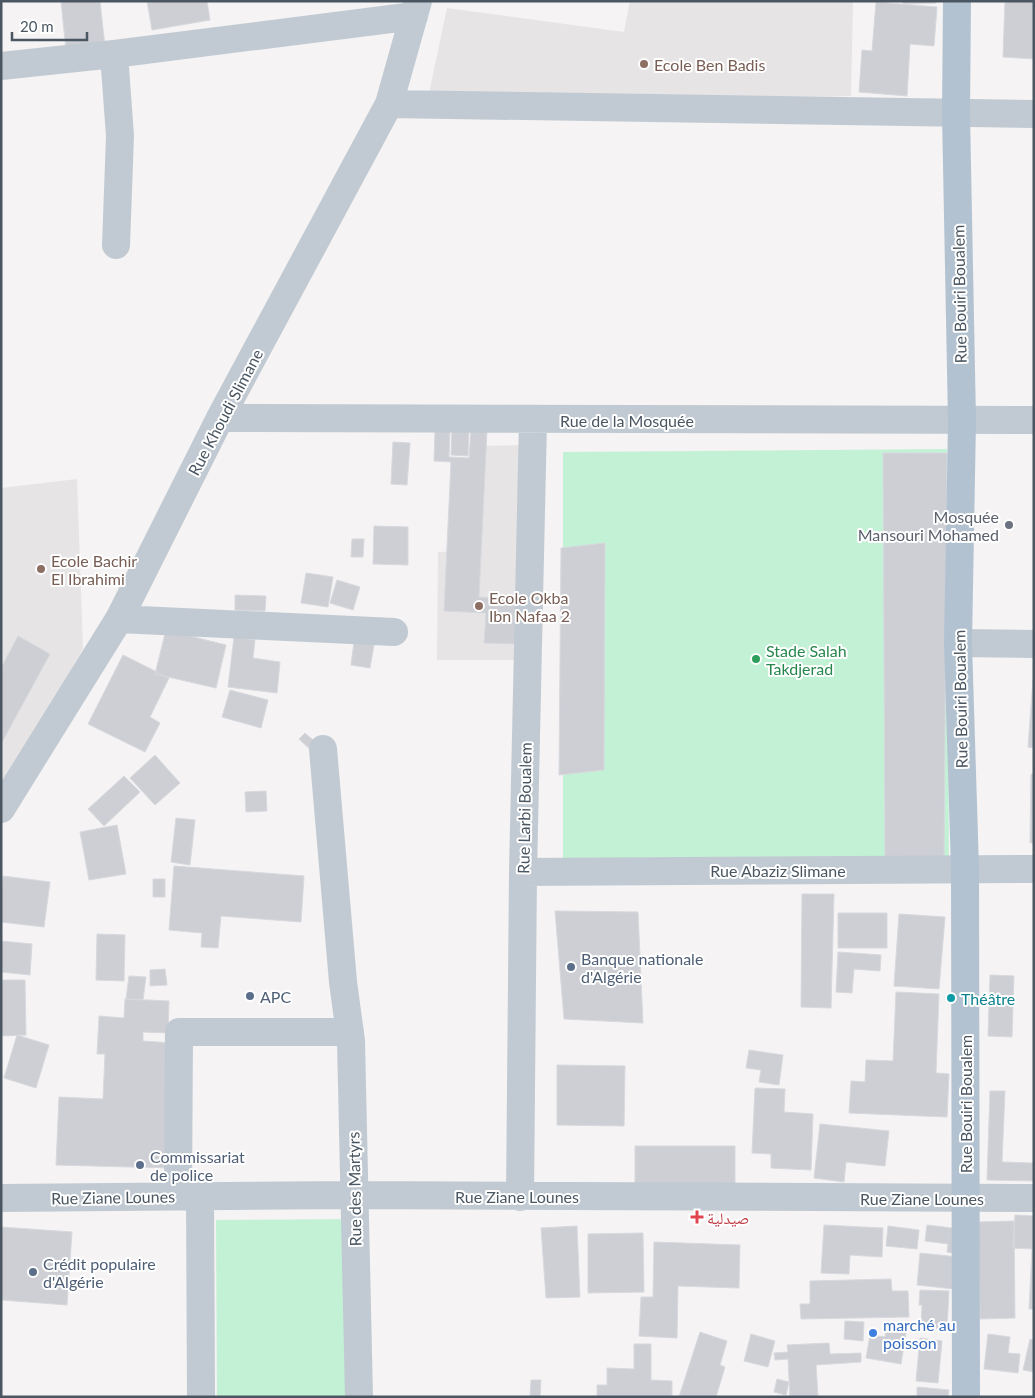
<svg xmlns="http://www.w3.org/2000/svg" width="1035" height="1398" viewBox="0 0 1035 1398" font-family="Lato,'Noto Naskh Arabic',sans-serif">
	<rect width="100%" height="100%" fill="#f5f3f3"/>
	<path fill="#e6e4e5" d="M630 1H853L851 96 427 103 447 8 624 32Z
		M522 445 519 660H437L438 552 476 551 483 446Z
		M77 479 83 649 1 795V488Z"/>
	<path fill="#c3f1d5" d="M947 449 949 868 563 867V452Z
		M354 1219 355 1397H217L216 1220Z"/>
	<path fill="#cdcfd5" stroke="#d7d9de" d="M61 1H100L105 47 66 50Z
		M147 1H207L210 20 152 30Z
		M903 1H936V3L903 4Z
		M1005 1H1034V59L1003 57Z
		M876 2 937 7 934 46 910 44 907 96 859 92 862 50 872 51Z
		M435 430 450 431 449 457 469 458 471 430 487 431 479 597 522 599 520 644 484 643 486 613 444 611 451 462 434 461Z
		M452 430H469L468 456 451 455Z
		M393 442 410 443 407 485 391 484Z
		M883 453H947L944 865 885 866Z
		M374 526 408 527V565L373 564Z
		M352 539H364L363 557H351Z
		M605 543 604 770 559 775 561 548Z
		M306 573 333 577 328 607 301 603Z
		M337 580 360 587 353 610 330 603Z
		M235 595 266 596 265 611 235 610Z
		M166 630 226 645 216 688 155 674Z
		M18 636 50 654 1 744V668Z
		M234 637 255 640 253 658 280 662 277 693 228 687Z
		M354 642 374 645 370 668 351 665Z
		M123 655 169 678 150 717 160 723 145 752 88 724Z
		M1033 679 1034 680V748L1028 747Z
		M230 690 268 700 261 728 222 717Z
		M305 733 321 747 314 753 299 739Z
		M155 755 180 783 155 805 130 778Z
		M1031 774H1034V843H1030Z
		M124 776 140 792 104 826 88 809Z
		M266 791 267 811 246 812 245 792Z
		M176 818 195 820 190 865 171 862Z
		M117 825 126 874 89 880 80 832Z
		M174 866 304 876 301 922 221 916 218 948 201 947 202 933 169 930Z
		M3 876 50 882 44 927 1 922V892Z
		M153 879H165V897H153Z
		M802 894H834L831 1008 801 1007Z
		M555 911 638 912 643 1023 564 1019Z
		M838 913H887V948H838Z
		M899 914 945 917 939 989 894 986Z
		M97 934 125 935 124 981 96 980Z
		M1 941 32 944 30 975 1 972Z
		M838 952 881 955 880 971 854 969 852 993 836 992Z
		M165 969 167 985 150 986V970Z
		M990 975 1014 976 1012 1037 988 1036Z
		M129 976 146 977 143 1000 126 999Z
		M1 980H25L26 1035 1 1036Z
		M896 992 939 994 936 1073 949 1074 947 1117 849 1113 851 1081 865 1082 866 1060 893 1061Z
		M125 999 169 1001 168 1033 143 1032V1041L172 1043 167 1168 56 1165 59 1097 103 1099 105 1054H97L99 1016 124 1018Z
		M17 1035 49 1045 36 1088 4 1078Z
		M749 1050 783 1055 779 1085 759 1082 761 1070 746 1068Z
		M557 1065 625 1066 624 1126 557 1125Z
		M755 1088 785 1089 784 1112 813 1114 811 1170 771 1168V1154L752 1153Z
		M990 1091H1005L1002 1162 1034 1163V1181L987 1180Z
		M820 1124 889 1131 885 1166 846 1162 844 1182 814 1178Z
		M635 1146H735V1188L635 1187Z
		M1015 1215 1034 1216V1309H1029L1032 1249 1013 1248Z
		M1014 1221 1015 1318 980 1319 978 1222Z
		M824 1225 883 1228 882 1257 850 1255 849 1274 821 1273Z
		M927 1225 960 1229 957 1254 947 1252 948 1244 925 1241Z
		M577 1226 580 1297 546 1298 541 1228Z
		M888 1226 919 1230 917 1249 886 1246Z
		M1 1227 72 1232 67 1305 1 1300Z
		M643 1233 644 1292 588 1293V1234Z
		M654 1242 740 1245 739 1288 678 1286 677 1338 639 1336 641 1297H653Z
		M920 1253 958 1257 954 1289 917 1285Z
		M891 1279 892 1291H908L909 1317 801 1319 800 1304H810V1281Z
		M920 1290 949 1291 947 1329 921 1327 922 1305H919Z
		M845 1321 864 1322 863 1341 844 1339Z
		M887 1324 907 1327 901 1364 866 1358 870 1335 885 1337Z
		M700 1332 727 1341 720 1365 725 1367 716 1397H679Z
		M751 1334 775 1341 768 1367 744 1361Z
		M988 1334 1010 1337 1008 1353 1020 1354 1018 1373 984 1369Z
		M920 1338 942 1341 938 1383 916 1381Z
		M1030 1339 1034 1340V1372L1023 1370Z
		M829 1343 830 1354 861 1353V1362L816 1365 818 1397H790L788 1359 775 1360 774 1353 788 1352 787 1345Z
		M634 1344H651V1380L672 1381V1397H597V1385H607V1368L634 1369Z
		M777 1379 789 1382 786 1395 774 1392Z
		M531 1380H541L540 1397H530Z
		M917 1387 949 1390 948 1397H917Z"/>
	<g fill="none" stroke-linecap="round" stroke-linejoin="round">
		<path stroke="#c1cad2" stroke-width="28" d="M114 54 120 136 116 245
			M1 66 114 54 414 16
			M389 104 1034 114
			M220 418 1034 420
			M119 619 394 632
			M958 643 1034 644
			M323 749 343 982 351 1041 359 1397
			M1 809 119 619 220 418 389 104 418 1
			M523 872 1034 869
			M178 1196 179 1032H350
			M200 1196 201 1397
			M520 1197 523 872 533 420
			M1 1198 353 1195 1034 1198"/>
		<path stroke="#b3c2d1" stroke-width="28" d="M957 1 956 113 962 421 958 643 965 869 966 1397"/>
	</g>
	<g fill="#8d6e63" stroke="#fff" stroke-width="2">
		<circle cx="644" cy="64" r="5"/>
		<circle cx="41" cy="569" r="5"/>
		<circle cx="479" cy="606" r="5"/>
	</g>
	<circle fill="#6b7280" stroke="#fff" stroke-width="2" cx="1009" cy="525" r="5"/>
	<circle fill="#2e9e5b" stroke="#fff" stroke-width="2" cx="756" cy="659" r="5"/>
	<g fill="#5c6f8a" stroke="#fff" stroke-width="2">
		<circle cx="571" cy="967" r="5"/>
		<circle cx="250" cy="996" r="5"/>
		<circle cx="140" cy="1165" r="5"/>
		<circle cx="33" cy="1272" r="5"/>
	</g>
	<circle fill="#0f9aa8" stroke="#fff" stroke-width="2" cx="951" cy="998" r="5"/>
	<path fill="#e0444e" stroke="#fff" stroke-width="2" d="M694.5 1209.5h5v5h5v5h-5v5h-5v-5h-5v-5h5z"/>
	<circle fill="#3f7fe0" stroke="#fff" stroke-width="2" cx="873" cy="1333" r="5"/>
	<g text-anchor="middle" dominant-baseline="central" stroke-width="4" stroke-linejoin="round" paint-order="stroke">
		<g font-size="16" fill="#785e54" stroke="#fff" text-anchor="start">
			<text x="654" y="64">Ecole Ben Badis</text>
			<text x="51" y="560">Ecole Bachir<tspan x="51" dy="18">El Ibrahimi</tspan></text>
			<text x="489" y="597">Ecole Okba<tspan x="489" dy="18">Ibn Nafaa 2</tspan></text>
		</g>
		<g font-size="16" fill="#4a5661" stroke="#fff">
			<text transform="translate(959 294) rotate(-91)">Rue Bouiri Boualem</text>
			<text transform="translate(225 412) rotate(-62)">Rue Khoudi Slimane</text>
			<text x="627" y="420">Rue de la Mosquée</text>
			<text transform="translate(960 699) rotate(-91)">Rue Bouiri Boualem</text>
			<text transform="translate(524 808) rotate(-89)">Rue Larbi Boualem</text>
			<text x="778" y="870">Rue Abaziz Slimane</text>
			<text transform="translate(965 1104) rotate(-90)">Rue Bouiri Boualem</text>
			<text transform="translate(354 1189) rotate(-91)">Rue des Martyrs</text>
			<text x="517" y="1196">Rue Ziane Lounes</text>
			<text transform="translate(113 1197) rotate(-1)">Rue Ziane Lounes</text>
			<text x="922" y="1198">Rue Ziane Lounes</text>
		</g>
		<g font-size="16" fill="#5b616d" stroke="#fff" text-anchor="end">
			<text x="999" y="516">Mosquée<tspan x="999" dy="18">Mansouri Mohamed</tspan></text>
		</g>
		<g font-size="16" fill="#27864d" stroke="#fff" text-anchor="start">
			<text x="766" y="650">Stade Salah<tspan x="766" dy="18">Takdjerad</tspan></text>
		</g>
		<g font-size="16" fill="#4e5e75" stroke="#fff" text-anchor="start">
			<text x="581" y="958">Banque nationale<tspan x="581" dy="18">d'Algérie</tspan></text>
			<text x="260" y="996">APC</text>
			<text x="150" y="1156">Commissariat<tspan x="150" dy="18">de police</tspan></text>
			<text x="43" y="1263">Crédit populaire<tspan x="43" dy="18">d'Algérie</tspan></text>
		</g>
		<g font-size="16" fill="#0d838f" stroke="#fff" text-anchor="start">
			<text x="961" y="998">Théâtre</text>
		</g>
		<g font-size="16" fill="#be3a42" stroke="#fff" text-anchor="start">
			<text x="707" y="1217">صيدلية</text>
		</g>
		<g font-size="16" fill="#366cbe" stroke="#fff" text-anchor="start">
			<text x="883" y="1324">marché au<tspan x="883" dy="18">poisson</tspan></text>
		</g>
	</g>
	<rect width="1035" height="1398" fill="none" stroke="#4a5661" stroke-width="5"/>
	<path d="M12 32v8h75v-8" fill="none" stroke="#4a5661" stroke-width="2.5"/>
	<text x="20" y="32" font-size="15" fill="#4a5661" stroke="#ffffff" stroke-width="4" paint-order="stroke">20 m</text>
</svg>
